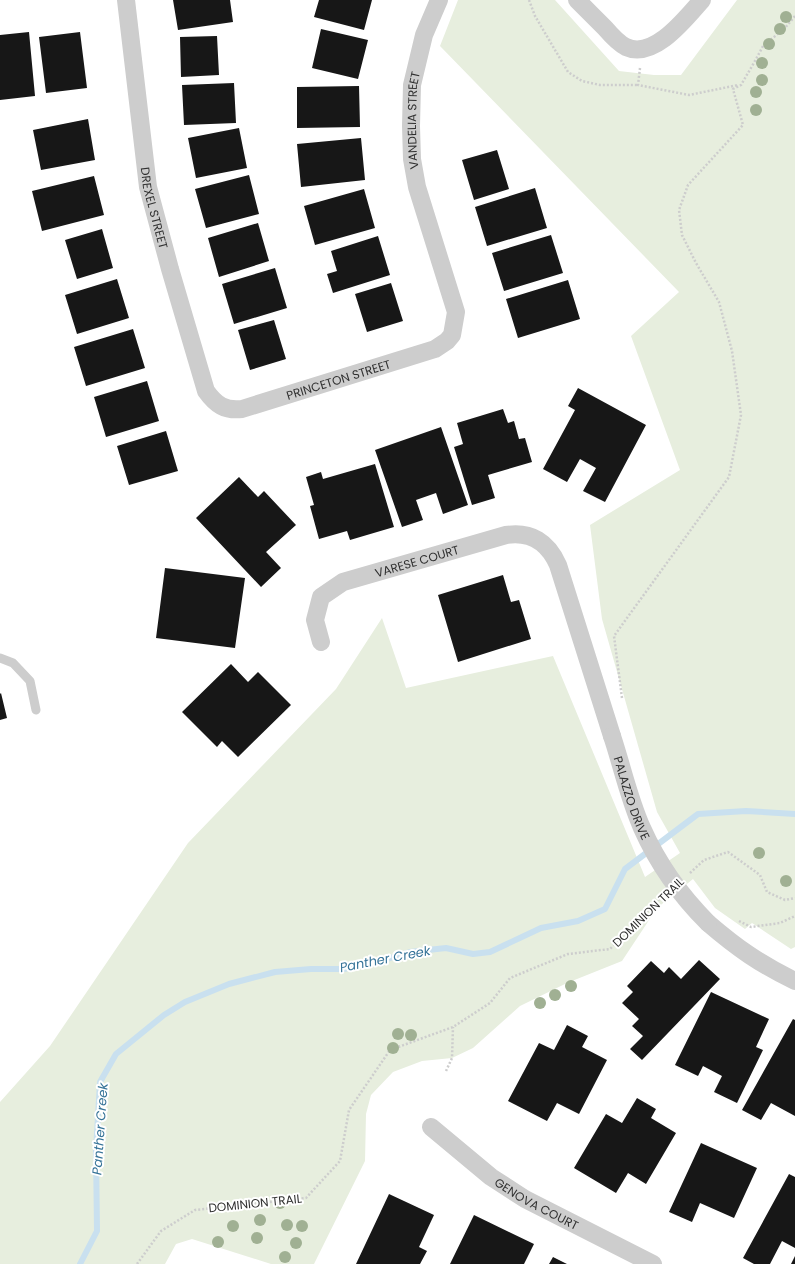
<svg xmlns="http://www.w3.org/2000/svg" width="795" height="1264" viewBox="0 0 795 1264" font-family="Poppins,sans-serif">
	<rect width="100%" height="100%" fill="#fff"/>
	<path fill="#e7eede" d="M458 0H555L619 71 654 75H681L737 0H795V947L791 949 752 923 745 929 715 908 693 879 657 908 622 961 567 983 520 1006 473 1048 452 1058 422 1061 393 1072 371 1095 366 1114 365 1161 314 1264H271L192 1239 176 1244 165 1264H0V1102L50 1046 188 843 336 689 382 618 406 688 553 656 645 877 680 853 657 812 602 619 590 525 680 470 631 336 679 292 440 46Z"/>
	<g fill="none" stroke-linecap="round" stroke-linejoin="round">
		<path stroke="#c9e0ef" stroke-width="6" d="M80 1264 97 1231 96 1151 100 1082 116 1054 164 1015 185 1002 229 984 275 972 311 969H344L384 960 410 952 446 948 473 954 490 952 541 928 578 921 605 909 625 869 698 814 746 811 795 814"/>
	</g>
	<path fill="#171717" d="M173 0H230L233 22 178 30Z
		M319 0H372L364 30 314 17Z
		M321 29 368 40 358 79 312 68Z
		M29 32 35 96 0 100V35Z
		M80 32 87 88 46 93 39 37Z
		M217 36 219 75 181 77 180 37Z
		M234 83 236 123 184 125 182 85Z
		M359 86 360 127 297 128V87Z
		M88 119 95 160 41 170 33 130Z
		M239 128 247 168 196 178 188 138Z
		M361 138 365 180 301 187 297 144Z
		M497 150 509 189 474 200 462 160Z
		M249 175 259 214 206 228 195 189Z
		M94 176 104 215 42 231 32 191Z
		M535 188 547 228 487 246 475 207Z
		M364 189 375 228 315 245 304 206Z
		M258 223 269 261 219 277 208 238Z
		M102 229 113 268 77 279 65 240Z
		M551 235 563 273 504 291 492 253Z
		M378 236 390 275 333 293 327 274 337 271 331 251Z
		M275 268 287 308 234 324 222 284Z
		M117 279 129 318 77 334 65 295Z
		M568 280 580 319 518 338 506 299Z
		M391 283 403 321 367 332 355 294Z
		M274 320 286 359 250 370 238 330Z
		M133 329 145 368 86 386 74 347Z
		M147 381 159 421 106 437 94 397Z
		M578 388 646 425 605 502 583 491 596 468 580 459 567 482 543 469 575 410 568 406Z
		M503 409 508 423 514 421 519 439 525 438 532 462 488 475 495 498 472 505 454 447 463 444 457 423Z
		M441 427 468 505 443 514 436 493 416 500 423 520 402 527 375 450Z
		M166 431 178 471 129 485 117 446Z
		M375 464 394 527 350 540 347 531 319 539 310 506 314 505 306 477 321 472 323 479Z
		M239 477 258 497 264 491 296 525 266 552 281 568 261 587 196 518Z
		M165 568 245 578 235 648 156 638Z
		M503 575 511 602 519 600 531 639 458 662 438 595Z
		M231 664 248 682 258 672 291 705 238 757 222 741 217 747 182 712Z
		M1 693 7 718 0 720V694Z
		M699 960 720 979 642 1060 630 1049 643 1036 632 1026 639 1019 622 1003 633 992 627 986 651 961 664 973 669 967 681 979Z
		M711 992 769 1019 756 1047 763 1050 737 1103 714 1092 722 1076 703 1066 698 1076 675 1065Z
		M793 1019 795 1020V1116L771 1103 761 1120 742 1110Z
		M567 1025 588 1036 582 1047 607 1060 579 1114 557 1103 547 1121 508 1101 539 1043 554 1050Z
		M637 1098 656 1109 651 1118 676 1133 646 1184 628 1173 616 1193 574 1168 606 1114 622 1123Z
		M701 1143 757 1168 734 1218 700 1203 692 1222 669 1212Z
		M789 1174 795 1177V1248L782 1241 770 1264H754L743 1258Z
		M389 1194 434 1215 419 1247 427 1251 420 1264H356Z
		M474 1215 534 1244 524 1264H450Z
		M795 1256V1264H791Z
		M553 1257 567 1264H549Z"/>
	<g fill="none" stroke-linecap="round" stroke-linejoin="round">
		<path stroke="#cdcdcd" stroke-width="2.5" stroke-dasharray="2 2" stroke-linecap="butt" d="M529 0 535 16 568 72 582 81 600 85H638
			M640 68 638 85 689 95 738 85
			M622 698 614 636 729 477 741 415 732 351 719 302 696 263 682 235 679 210 688 185 743 125 733 89 741 85 755 61 763 46 785 28 795 16
			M690 873 704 860 728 852 760 875 767 892 785 900 795 898
			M739 921 751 927 780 923 795 916
			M446 1071 452 1058 453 1027
			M137 1264 161 1231 195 1210 306 1198 340 1161 349 1110 390 1050 453 1027 490 1003 510 978 568 954 610 949 661 897"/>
		<path stroke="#cdcdcd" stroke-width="9" d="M0 658 13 663 30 681 36 710"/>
		<g stroke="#cdcdcd" stroke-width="18">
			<path id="s1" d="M126 0 148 187 170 269 206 391C216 405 225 411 242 409L435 349 447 341 452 335 456 312 417 187 412 159 411 126 412 85 424 35 439 0"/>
			<path d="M577 0C586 9 596 19 605 28 611 35 618 43 626 47 654 60 686 18 702 0"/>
			<path id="s2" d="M321 642 315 620 321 597 343 582 506 535C531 531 548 542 558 565L612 736"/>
			<path d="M708 923C737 948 760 964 795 981"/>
			<path id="s3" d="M431 1127 491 1177 525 1199 653 1264"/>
		</g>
		<path stroke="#cdcdcd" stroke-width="18" id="s4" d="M612 736C622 766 629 799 642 828 658 864 680 895 708 923"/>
	</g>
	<g fill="#a0b093">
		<circle cx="786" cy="17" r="6"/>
		<circle cx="780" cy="29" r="6"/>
		<circle cx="769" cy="44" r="6"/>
		<circle cx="762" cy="63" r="6"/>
		<circle cx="762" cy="80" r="6"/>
		<circle cx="756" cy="92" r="6"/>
		<circle cx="756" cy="110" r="6"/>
		<circle cx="759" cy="853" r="6"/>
		<circle cx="786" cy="881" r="6"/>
		<circle cx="571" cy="986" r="6"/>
		<circle cx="555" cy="995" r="6"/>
		<circle cx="540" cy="1003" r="6"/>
		<circle cx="398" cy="1034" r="6"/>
		<circle cx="411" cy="1035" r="6"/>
		<circle cx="393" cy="1048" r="6"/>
		<circle cx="280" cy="1203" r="6"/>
		<circle cx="260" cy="1220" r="6"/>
		<circle cx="287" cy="1225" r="6"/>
		<circle cx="233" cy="1226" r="6"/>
		<circle cx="302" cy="1226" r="6"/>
		<circle cx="257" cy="1238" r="6"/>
		<circle cx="218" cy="1242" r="6"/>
		<circle cx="296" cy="1243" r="6"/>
		<circle cx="285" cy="1257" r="6"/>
	</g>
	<g text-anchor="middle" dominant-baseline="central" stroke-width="4" stroke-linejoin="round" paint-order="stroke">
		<g font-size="12" fill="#303030" stroke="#fff">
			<text stroke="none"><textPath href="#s1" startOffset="889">VANDELIA STREET</textPath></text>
			<text stroke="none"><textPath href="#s1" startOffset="210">DREXEL STREET</textPath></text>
			<text stroke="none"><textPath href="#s1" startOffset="544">PRINCETON STREET</textPath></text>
			<text stroke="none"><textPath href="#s2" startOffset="150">VARESE COURT</textPath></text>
			<text stroke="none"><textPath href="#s4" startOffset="65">PALAZZO DRIVE</textPath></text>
			<text transform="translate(648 912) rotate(-44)">DOMINION TRAIL</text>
			<text transform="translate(255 1203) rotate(-6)">DOMINION TRAIL</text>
			<text stroke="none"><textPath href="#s3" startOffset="131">GENOVA COURT</textPath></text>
		</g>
		<g font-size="13" font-style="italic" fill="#377499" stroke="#fff">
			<text transform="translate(385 959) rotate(-11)">Panther Creek</text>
			<text transform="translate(100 1129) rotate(-86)">Panther Creek</text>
		</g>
	</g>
</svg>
